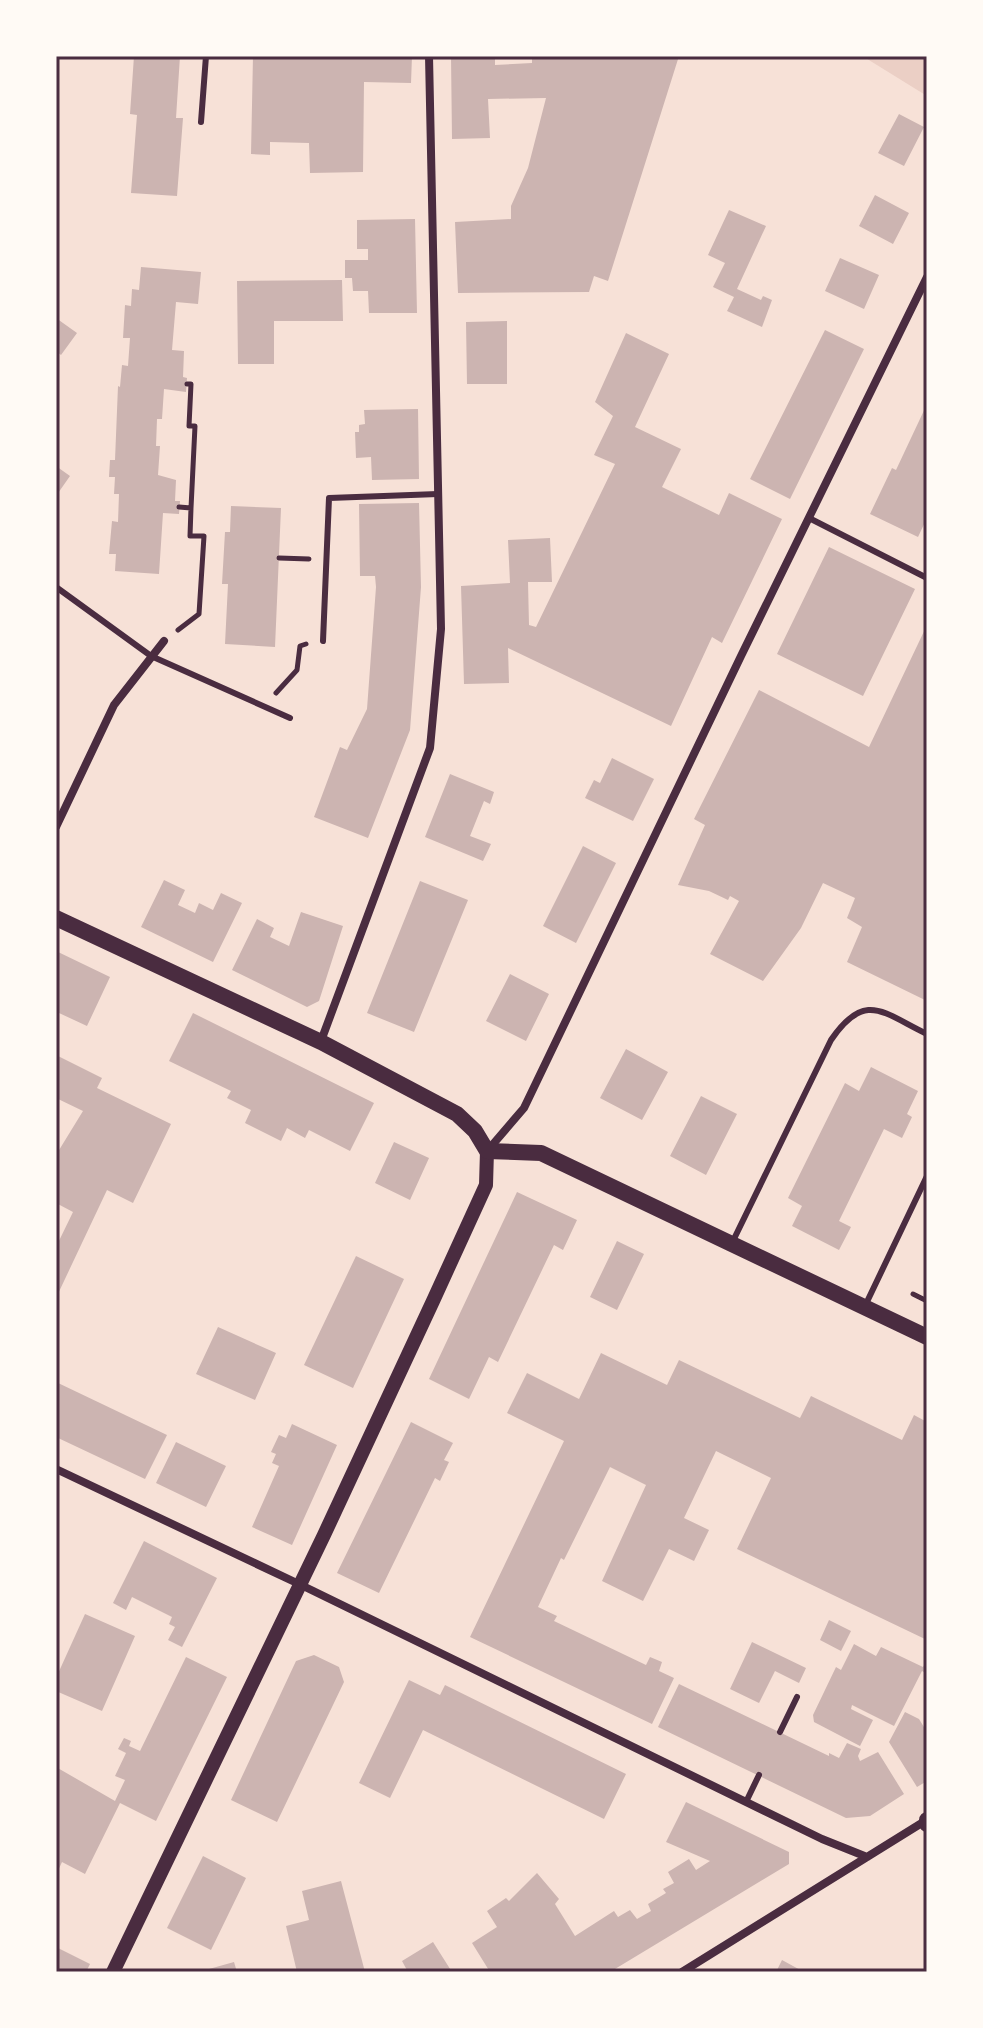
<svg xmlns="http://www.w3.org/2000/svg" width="983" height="2028" viewBox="0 0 983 2028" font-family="Signika,sans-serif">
	<rect width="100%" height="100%" fill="#f7e1d7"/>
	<path fill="#ebcfc5" d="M862 56H927V96L864 57Z"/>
	<path fill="#ccb4b1" d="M134 56H180L176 118H183L177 196 131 193 137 115 130 114Z
		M253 56H412L411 83 364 82 363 172 310 173 309 143 270 142V155L251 154Z
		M451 56H495V65L532 63V56H679L608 281 594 276 589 292 458 293 455 222 511 219V206L528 168 546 98 488 99 490 138 452 139Z
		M899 114 924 127 904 166 878 153Z
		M875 195 909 213 893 244 859 226Z
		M729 210 766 226 737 289 761 300 763 296 772 300 762 327 727 311 734 297 713 287 725 263 708 255Z
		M415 219 417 313H369L368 291H353L352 278H345V260H368V249H357V220Z
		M840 258 879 275 864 309 825 291Z
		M141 267 201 272 198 304 176 302 172 350 184 351 183 377 187 378 186 392 164 389 162 419H157L156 446H160L158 475 176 480 175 501H180L179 514 163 513 159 574 115 571 116 554H109L112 521 118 522 119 494H114L115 477H109L110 460H115L118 386 120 387 122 365 128 366 130 338H123L125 305 131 306 132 289 139 290Z
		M342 280 343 321H274V364H238L237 281Z
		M56 318 77 333 61 355 56 351Z
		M507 321V384H467L466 322Z
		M825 330 864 349 790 499 750 479Z
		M626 333 669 354 635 427 681 449 662 487 719 515 729 493 782 519 722 643 712 637 671 726 508 648 509 683 464 684 461 586 510 583 508 540 550 538 552 582H528L529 625 536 627 615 464 594 455 613 416 595 402Z
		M927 404V518L918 537 870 514 892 468 896 470Z
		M418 409 419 479 372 480 371 457 356 458 355 432H359V425L365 424 364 410Z
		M56 466 70 476 56 496Z
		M419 503 421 587 410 730 368 838 314 817 340 747 347 750 367 709 376 587 375 576H360L359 504Z
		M231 506 281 508 275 647 225 644 228 584H222L225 532H230Z
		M829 547 915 589 863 696 777 654Z
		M927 625V1001L847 962 862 927 847 918 855 898 823 883 801 928 763 981 710 954 739 901 730 896 728 900 709 891 678 885 705 825 694 819 759 690 869 747Z
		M612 758 654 779 633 821 585 798 594 780 600 783Z
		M450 774 494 792 490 804 484 801 470 836 491 844 483 861 425 837Z
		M583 846 616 863 576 943 543 926Z
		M164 880 185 890 178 905 195 913 199 903 213 910 221 893 242 903 213 962 141 927Z
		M420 881 468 900 414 1032 367 1013Z
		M301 912 343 926 319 1001 307 1007 232 970 257 919 274 928 270 937 289 946Z
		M56 951 110 977 87 1026 59 1013 56 1020Z
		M510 974 549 994 526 1041 486 1021Z
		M193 1013 374 1103 350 1151 309 1130 305 1138 287 1128 281 1141 245 1123 251 1110 227 1098 231 1091 169 1061Z
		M626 1049 668 1072 642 1120 600 1098Z
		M56 1055 102 1078 97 1088 171 1124 133 1203 107 1190 56 1298V1247L73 1212 56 1203V1155L83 1111 56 1098Z
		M871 1067 918 1091 907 1114 912 1117 902 1138 884 1129 839 1221 851 1227 839 1250 792 1226 802 1206 788 1198 845 1083 859 1091Z
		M701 1096 737 1114 706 1175 670 1156Z
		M394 1142 429 1158 410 1200 375 1183Z
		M517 1192 577 1220 563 1250 554 1245 498 1362 489 1357 469 1399 429 1379Z
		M617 1241 644 1254 617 1310 590 1297Z
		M356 1256 404 1279 353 1388 304 1365Z
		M218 1327 276 1353 255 1400 196 1374Z
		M601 1353 667 1385 679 1360 800 1418 811 1396 902 1440 914 1415 927 1422V1640L737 1549 771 1478 716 1451 684 1518 709 1530 694 1561 669 1549 643 1601 602 1581 646 1485 610 1467 564 1560 561 1558 538 1607 557 1616 554 1621 646 1665 650 1657 662 1662 659 1671 674 1678 652 1724 470 1637 564 1441 507 1413 527 1373 579 1399Z
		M56 1382 167 1435 145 1479 56 1437Z
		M411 1422 453 1443 444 1460 449 1462 440 1481 435 1478 379 1593 337 1573Z
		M292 1424 337 1445 292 1545 252 1527 279 1466 272 1463 276 1454 271 1452 279 1435 286 1438Z
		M176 1442 226 1466 206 1507 156 1483Z
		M144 1541 217 1578 182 1647 168 1640 175 1627 169 1624 172 1617 132 1597 126 1610 113 1603Z
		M85 1614 135 1636 102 1711 56 1691V1678Z
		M829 1620 851 1631 841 1651 820 1640Z
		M752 1642 806 1668 799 1683 775 1671 759 1703 730 1689Z
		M854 1644 876 1656 881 1647 923 1667 927 1660V1674L922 1671 894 1726 852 1705 851 1709 873 1720 860 1746 814 1722 813 1715 836 1667 841 1670Z
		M314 1655 339 1667 344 1682 277 1822 231 1800 296 1661Z
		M186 1657 227 1677 156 1821 120 1803 85 1874 62 1862 56 1875V1767L115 1801 125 1780 115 1776 126 1753 118 1749 124 1738 131 1741 129 1746 140 1751Z
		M409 1680 440 1695 445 1685 626 1774 604 1819 423 1730 390 1798 359 1783Z
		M679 1684 829 1756V1753L839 1758 847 1743 861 1749 858 1756 860 1761 878 1752 904 1794 870 1816 846 1818 658 1727Z
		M905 1712 919 1719 927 1732V1781L917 1787 889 1742Z
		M686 1802 789 1852V1864L610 1972H490L472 1943 497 1927 487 1911 506 1898 509 1901 537 1873 559 1899 555 1904 575 1936 614 1911 618 1917 630 1910 637 1919 651 1911 648 1904 666 1893 663 1889 674 1883 668 1872 689 1859 696 1870 710 1861 666 1842Z
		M203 1856 246 1878 211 1950 167 1928Z
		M341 1881 365 1972H297L286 1926 309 1920 302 1891Z
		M433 1942 452 1972H408L402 1961Z
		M56 1947 90 1964 86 1972H56Z
		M782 1960 804 1972H776Z
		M234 1962 237 1972H210L209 1969Z"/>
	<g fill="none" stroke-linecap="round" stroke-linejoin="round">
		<path stroke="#4a2c40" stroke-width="5" d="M179 507 191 508 195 426H189L191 384H187
			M279 558 309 559
			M178 630 199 614 204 536H190L191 508
			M276 693 297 670 300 646 306 644
			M913 1294 927 1301"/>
		<path stroke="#4a2c40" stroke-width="6" d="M201 122 206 56
			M809 518 927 578
			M56 587 151 656 290 718
			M323 641 329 498 438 494
			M732 1243 831 1040C865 990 883 1013 927 1034
			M865 1306 927 1176
			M780 1732 797 1697
			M746 1802 759 1775"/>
		<path stroke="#4a2c40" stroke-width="8" d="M56 827 114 705 164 641
			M321 1041 430 748 441 629 429 56
			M488 1150 524 1108 741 656 927 277
			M56 1469 299 1584 822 1839 867 1857
			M682 1972 925 1821"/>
		<path stroke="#4a2c40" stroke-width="14" d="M113 1972 324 1535 433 1301 486 1185 487 1151"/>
		<path stroke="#4a2c40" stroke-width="16" d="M56 918 321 1042 457 1114 475 1131 487 1151 541 1153 927 1337
			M927 1820V1824"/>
	</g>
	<rect width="983" height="2028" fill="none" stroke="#fffaf5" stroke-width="116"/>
	<rect x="58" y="58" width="867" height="1912" fill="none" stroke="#4a2c40" stroke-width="3"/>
</svg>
